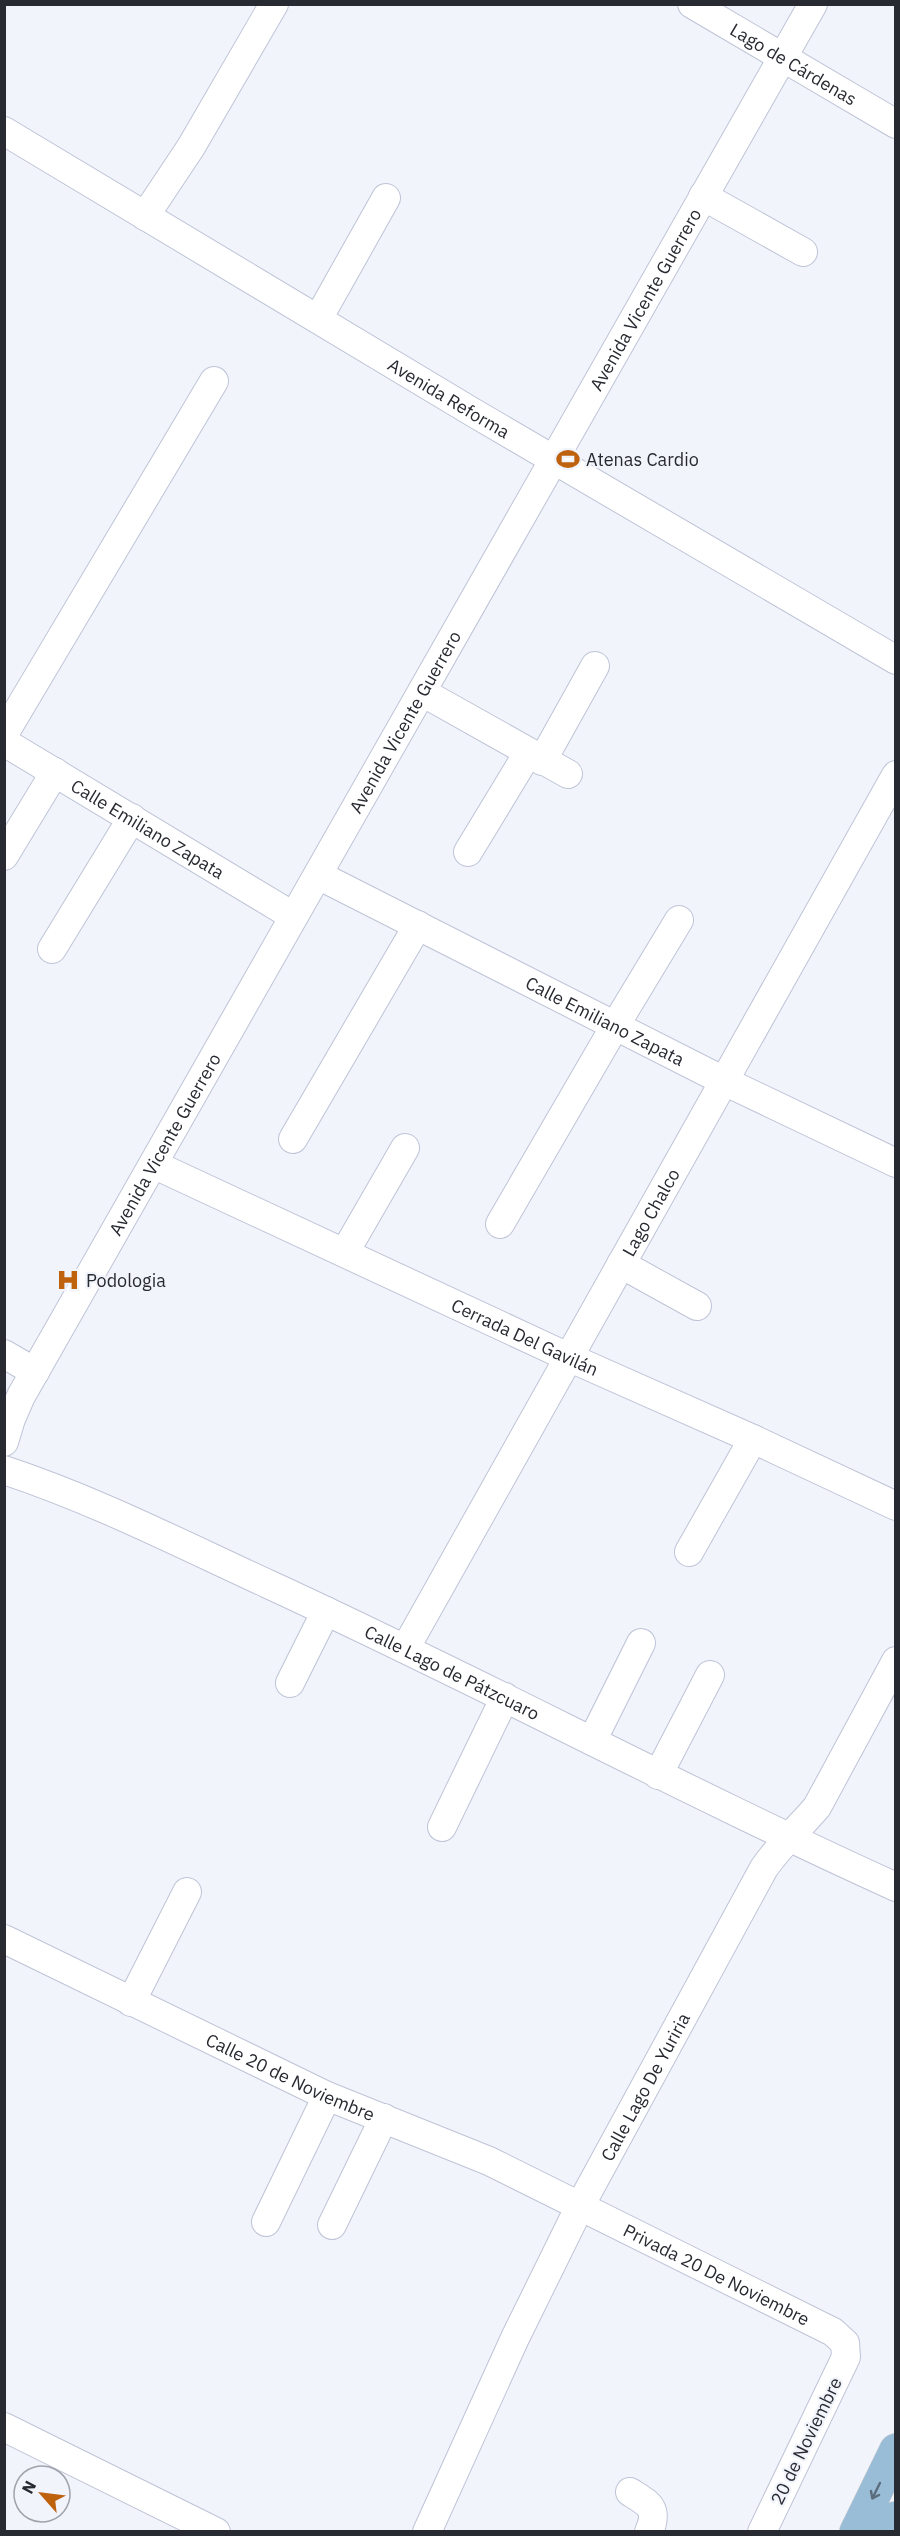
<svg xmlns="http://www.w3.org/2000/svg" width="900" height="2536" viewBox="0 0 900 2536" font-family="'IBM Plex Sans',sans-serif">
	<rect width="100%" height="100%" fill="#f2f4fc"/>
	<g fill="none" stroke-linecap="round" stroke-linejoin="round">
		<g stroke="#bec4d7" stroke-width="30">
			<g id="minor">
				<path id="s1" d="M692 4 896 124"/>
				<path id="s2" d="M4 131 474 413 896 660"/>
				<path d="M703 196 803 252"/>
				<path d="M145 216 191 147 274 4"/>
				<path d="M318 319 386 198"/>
				<path d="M422 692 568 774"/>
				<path d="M4 734 214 381"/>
				<path id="s3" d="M4 742 293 916"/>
				<path d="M542 761 595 666"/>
				<path d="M468 852 528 753"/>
				<path d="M4 856 55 772"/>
				<path id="s4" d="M318 875 724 1081 896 1163"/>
				<path d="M52 949 132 818"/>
				<path d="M293 1139 418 925"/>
				<path id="s5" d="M155 1165 568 1357 753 1439 896 1506"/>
				<path d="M500 1224 615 1026 679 920"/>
				<path d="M345 1252 405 1148"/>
				<path d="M621 1264 697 1306"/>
				<path d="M4 1354 35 1372"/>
				<path id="s6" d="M4 1442 11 1419 21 1396 813 4"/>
				<path id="s7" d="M4 1470C95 1500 181 1544 268 1584 479 1681 684 1791 896 1887"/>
				<path d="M689 1552 753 1439"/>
				<path id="s8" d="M405 1649 896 775"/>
				<path d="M290 1683 326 1611"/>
				<path d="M592 1741 641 1643"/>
				<path d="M658 1775 710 1675"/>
				<path d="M442 1827 505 1697"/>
				<path id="s9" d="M4 1939 327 2096 489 2161 833 2332 845 2343 846 2357 762 2532"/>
				<path d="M131 2002 187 1892"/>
				<path d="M266 2222 327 2096"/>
				<path d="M332 2225 384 2118"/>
				<path d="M4 2427 216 2532"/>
				<path d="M630 2492C649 2504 659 2508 649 2532"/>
				<path id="s10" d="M427 2532 515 2338 580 2206 764 1868C780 1845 799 1828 817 1807L896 1661"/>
			</g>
		</g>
		<g stroke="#d0d0d2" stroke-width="34">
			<path id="major" d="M856 2532 896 2450
				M889 2532 896 2518"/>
		</g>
		<use href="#minor" stroke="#fff" stroke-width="28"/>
		<use href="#major" stroke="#99bdd7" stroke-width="33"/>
	</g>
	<defs><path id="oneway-shaft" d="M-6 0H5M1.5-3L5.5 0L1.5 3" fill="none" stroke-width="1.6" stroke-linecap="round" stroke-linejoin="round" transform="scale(1.5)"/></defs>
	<use stroke="#5b6c7c" href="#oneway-shaft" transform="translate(876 2491) rotate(116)"/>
	<defs>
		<g id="stadium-bare" transform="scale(1.8)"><path d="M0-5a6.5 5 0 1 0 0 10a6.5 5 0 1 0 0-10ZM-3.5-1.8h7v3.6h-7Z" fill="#be620d" stroke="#f2f4fc" stroke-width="2.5" paint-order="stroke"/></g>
		<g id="hospital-bare" transform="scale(1.8)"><path d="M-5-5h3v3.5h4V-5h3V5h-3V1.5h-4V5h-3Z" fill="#be620d" stroke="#f2f4fc" stroke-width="2.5" paint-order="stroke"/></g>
	</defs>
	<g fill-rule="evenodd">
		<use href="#stadium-bare" x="568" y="459"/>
		<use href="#hospital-bare" x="68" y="1280"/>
	</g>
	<g text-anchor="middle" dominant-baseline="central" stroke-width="4.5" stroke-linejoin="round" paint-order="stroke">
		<g font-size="18" fill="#282a31" stroke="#f2f4fc">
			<text stroke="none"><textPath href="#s1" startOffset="118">Lago de Cárdenas</textPath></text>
			<text stroke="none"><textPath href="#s6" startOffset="1311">Avenida Vicente Guerrero</textPath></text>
			<text stroke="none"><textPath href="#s2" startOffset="519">Avenida Reforma</textPath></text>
			<text stroke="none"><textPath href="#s6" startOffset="825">Avenida Vicente Guerrero</textPath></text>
			<text stroke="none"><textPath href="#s3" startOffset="168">Calle Emiliano Zapata</textPath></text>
			<text stroke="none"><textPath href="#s4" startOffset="322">Calle Emiliano Zapata</textPath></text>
			<text stroke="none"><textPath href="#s6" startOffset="339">Avenida Vicente Guerrero</textPath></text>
			<text stroke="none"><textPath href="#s8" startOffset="501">Lago Chalco</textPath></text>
			<text stroke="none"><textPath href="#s5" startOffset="408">Cerrada Del Gavilán</textPath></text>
			<text stroke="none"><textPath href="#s7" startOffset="492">Calle Lago de Pátzcuaro</textPath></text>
			<text stroke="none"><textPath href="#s9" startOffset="318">Calle 20 de Noviembre</textPath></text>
			<text stroke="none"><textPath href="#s10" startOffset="496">Calle Lago De Yuriria</textPath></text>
			<text stroke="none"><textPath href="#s9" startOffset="788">Privada 20 De Noviembre</textPath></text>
			<text transform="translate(806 2441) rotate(-64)">20 de Noviembre</text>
		</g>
		<g font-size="18" fill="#282a31" stroke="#f2f4fc" text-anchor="start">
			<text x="586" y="459">Atenas Cardio</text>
			<text x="86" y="1280">Podologia</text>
		</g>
	</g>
	<rect width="900" height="2536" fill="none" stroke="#282a31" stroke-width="12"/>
	<g transform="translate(42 2494) rotate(298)"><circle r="28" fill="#f2f4fc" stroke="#a1a3ab" stroke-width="1.5"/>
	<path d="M0-4.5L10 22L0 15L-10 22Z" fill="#be620d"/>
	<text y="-9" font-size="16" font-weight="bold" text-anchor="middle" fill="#282a31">N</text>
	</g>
</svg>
